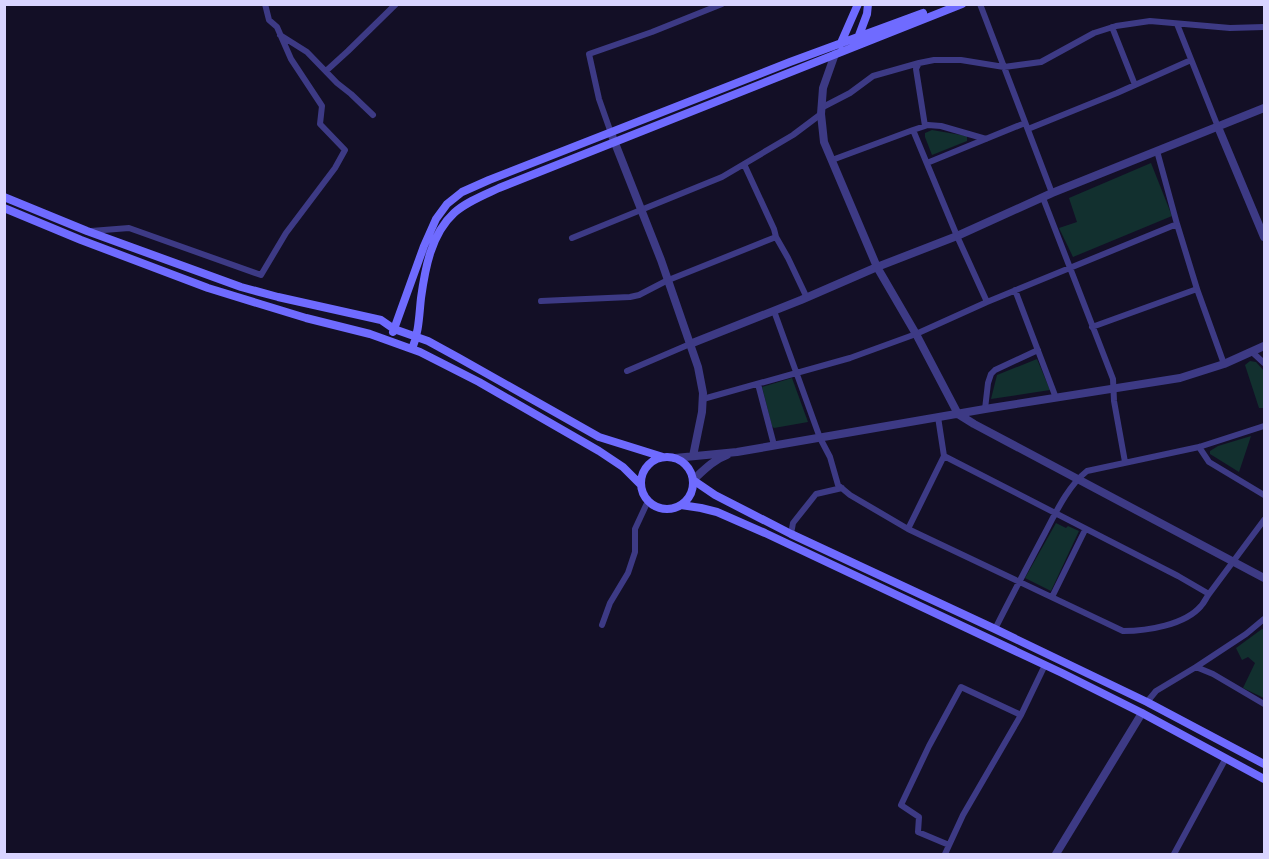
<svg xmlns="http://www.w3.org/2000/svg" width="1269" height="859" viewBox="0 0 1269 859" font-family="'Golos Text',sans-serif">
	<rect width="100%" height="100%" fill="#130f26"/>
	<path fill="#12302f" d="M932 130 967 136V141L932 155 925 137V133Z
		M1151 163 1172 216 1073 257 1059 228 1077 222 1069 198Z
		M1037 359 1050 390 991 399 997 375Z
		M1250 361 1256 362 1264 371V408H1259L1245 365Z
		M792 378 808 422 774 428 772 426 762 387Z
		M1251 436 1239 472 1210 454V451L1218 446Z
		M1056 523 1066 528 1068 526 1079 531 1051 591 1025 578Z
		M1262 629 1264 630V698L1243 688 1255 663 1248 657 1242 660 1236 648Z"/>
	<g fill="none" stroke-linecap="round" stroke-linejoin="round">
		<path stroke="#3d3a85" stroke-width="6" d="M980 4 1052 193
			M1177 24 1218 127
			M1112 27 1135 85
			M280 35 307 52 337 83 351 94 373 115
			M326 71 348 51 396 4
			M821 108 850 93 873 76 919 63
			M925 126 916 69 919 63 934 60H961L1004 67 1041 62 1094 33 1116 26 1150 21 1230 28 1264 27
			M1028 129 1117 93 1191 60
			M913 130 957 236 987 302
			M611 133 599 99 589 54 652 32 722 4
			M1157 151 1177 224
			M832 160 913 130 928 125 941 126 986 139
			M927 163 1025 123
			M744 164 774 229 776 237 788 258 807 298
			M1043 198 1113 379 1114 401 1125 462
			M91 231 129 228 261 275 286 233 335 168 345 150 320 124 322 106 291 59 277 27 269 20 265 4
			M572 238 722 177 793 135 821 114
			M1197 289 1224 364
			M1015 290 1056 398
			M541 301 630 297 639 295 666 281 776 237
			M774 311 820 438 830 457 838 485 850 495 908 529 1123 631C1147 631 1185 625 1201 606 1204 603 1206 598 1209 594L1264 520
			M1252 352 1264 363
			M627 371 690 344
			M758 384 774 445
			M703 399 850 358 916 334 987 302 1177 224 1197 289 1092 327
			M985 409 988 383 991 374 995 370 1038 350
			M1199 447 1209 462 1264 495
			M944 456 1178 576 1209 594
			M908 529 944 456 938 417
			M791 534 793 523 816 494 842 488
			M1052 597 1085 530
			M602 625 610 603 628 573 635 552V529L648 501
			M995 629C1011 597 1028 565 1045 533 1056 512 1068 486 1087 471L1199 447 1264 426
			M1196 667 1213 674 1264 704
			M1147 702 1156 691 1196 667 1246 634 1264 619
			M949 845 918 832 919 817 901 805 929 746 961 687 1021 715
			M945 854 963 815 1021 715 1045 665
			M1174 854 1226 758"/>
		<path stroke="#3d3a85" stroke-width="8" d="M835 54 823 88 821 114 824 142 877 267 916 334 958 414 974 424 1264 578
			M1218 127 1264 237
			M611 133 661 260 698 367 703 393 702 412 693 456
			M690 344 801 300 877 267 957 236 1052 193 1264 108
			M675 458 737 452 985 409 1180 378 1224 364 1264 346
			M693 480C703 471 713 460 727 455
			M1056 854 1142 713"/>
		<path stroke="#6f6bff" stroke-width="8" d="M858 38 867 14 868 4
			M840 45 858 4
			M4 197 87 231 241 287 278 297 381 320 394 329 428 341 459 358 599 437 663 457
			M4 208 81 240 208 288 306 318 370 334 420 352 479 382 599 451 623 467 641 485
			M393 332 424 246 436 219 447 204 462 192 489 180 790 62 923 13
			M412 349C419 332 419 316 421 298 425 269 431 234 454 213 466 202 484 195 499 188L962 4
			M641 483a26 26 0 1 1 52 0a26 26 0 1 1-52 0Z
			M693 480 715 495 791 534 995 629 1147 702 1264 764
			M681 505 701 508 717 512 765 533 1062 673 1142 713 1264 779"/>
	</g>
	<rect width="1269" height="859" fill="none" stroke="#d9d4ff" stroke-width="12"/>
</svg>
